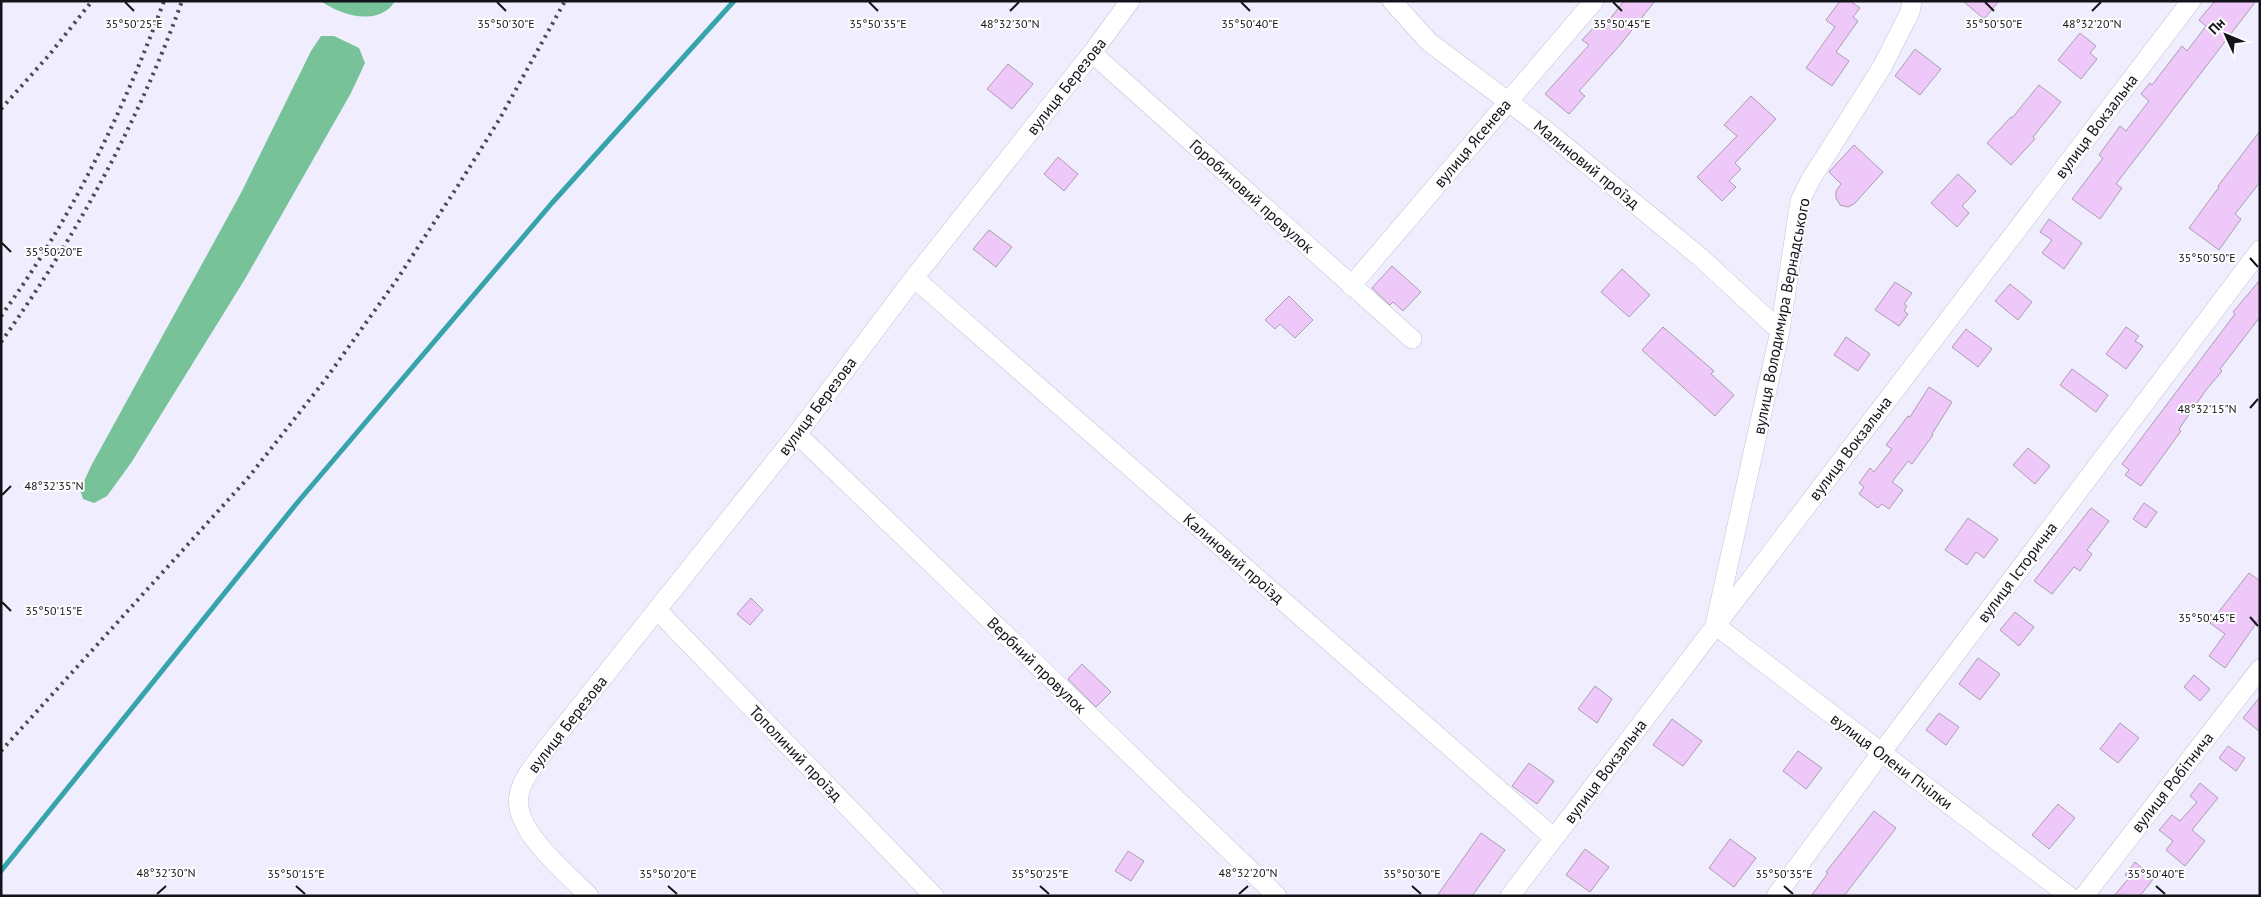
<svg xmlns="http://www.w3.org/2000/svg" width="2261" height="897" viewBox="0 0 2261 897" font-family="'PT Sans',sans-serif">
	<rect width="100%" height="100%" fill="#f0eefe"/>
	<path fill="#77c299" d="M321 1H395C393 4 390 8 387 10 368 24 337 13 321 1Z
		M321 36H334L359 48 365 63 351 93 245 279 131 463 107 496 94 503 83 499 80 490 91 466 241 193 311 51Z"/>
	<g fill="none" stroke-linecap="round" stroke-linejoin="round">
		<path stroke="#37a4ab" stroke-width="5" d="M1 871 297 503 552 203 734 1"/>
	</g>
	<path fill="#eec8f9" stroke="#aa9dae" d="M1624 1H1655L1620 45 1579 91 1585 96 1569 114 1545 94 1589 45 1582 40 1597 24 1602 29Z
		M1840 1H1850L1860 8 1853 17 1858 21 1836 52 1849 61 1832 86 1806 68 1835 27 1826 20Z
		M1963 1H1999L1984 19Z
		M2215 1H2256L2116 184 2122 188 2100 219 2072 199 2103 158 2099 155 2120 126 2126 131 2149 101 2141 94 2150 83 2152 85 2182 46 2187 51 2206 26 2199 20Z
		M2080 33 2096 46 2090 53 2097 59 2081 79 2058 60Z
		M1915 49 1941 69 1920 95 1895 76Z
		M1008 64 1033 84 1012 109 987 89Z
		M2039 85 2061 102 2033 137 2035 139 2011 165 1987 143 2011 117 2012 118Z
		M1751 96 1776 119 1735 163 1741 169 1729 181 1736 187 1722 201 1697 177 1737 136 1724 125Z
		M2260 131V182L2235 214 2241 219 2219 250 2189 228 2219 187 2218 186Z
		M1854 145 1883 172 1854 204 1848 207 1840 205 1836 198V191L1841 184 1829 172Z
		M1058 157 1078 174 1064 191 1044 174Z
		M1958 174 1976 191 1962 206 1969 213 1957 227 1931 203Z
		M2049 219 2082 243 2064 269 2042 253 2052 240 2040 232Z
		M989 230 1012 247 996 267 973 249Z
		M1392 266 1421 292 1403 311 1393 302 1390 305 1372 288Z
		M1622 269 1650 295 1629 317 1601 292Z
		M2260 280V317L2220 369 2222 371 2206 390 2179 429 2181 431 2141 486 2125 475 2129 470 2122 464 2235 314 2233 312Z
		M1895 282 1912 293 1904 304 1907 306 1904 311 1908 314 1899 326 1875 310Z
		M2010 284 2032 302 2018 320 1995 301Z
		M1289 296 1313 320 1295 338 1280 324 1275 329 1265 320Z
		M1663 327 1714 371 1711 374 1734 395 1715 416 1642 350Z
		M2126 327 2139 336 2135 341 2143 346 2126 369 2106 354Z
		M1966 329 1992 349 1978 367 1952 347Z
		M1846 337 1870 354 1858 371 1834 355Z
		M2072 369 2108 395 2096 412 2060 385Z
		M1929 387 1952 402 1932 434 1933 435 1912 464 1908 461 1892 482 1903 490 1889 509 1882 504 1878 508 1859 494 1864 487 1859 483 1870 468 1874 472 1892 449 1886 445 1908 416 1910 417Z
		M2028 448 2050 466 2035 484 2013 465Z
		M2144 503 2157 512 2146 528 2133 519Z
		M2091 508 2109 521 2087 550 2092 554 2080 571 2074 567 2052 594 2034 581Z
		M1968 518 1998 539 1984 558 1976 552 1967 565 1945 550Z
		M2249 573 2260 581V618L2225 668 2209 656 2225 634 2210 623Z
		M751 598 763 610 750 625 737 614Z
		M2015 612 2034 627 2019 646 2000 630Z
		M1978 658 2000 674 1980 700 1959 684Z
		M1082 664 1111 692 1096 707 1068 679Z
		M2194 675 2210 689 2200 701 2184 687Z
		M1595 686 1612 699 1597 723 1578 709Z
		M2260 697V732L2243 718Z
		M1939 713 1959 727 1946 745 1926 730Z
		M1672 719 1702 741 1683 766 1653 745Z
		M2120 723 2139 738 2118 763 2100 749Z
		M2228 746 2245 758 2236 771 2219 758Z
		M1798 751 1822 768 1806 789 1783 771Z
		M1529 763 1554 781 1537 804 1512 786Z
		M2200 783 2218 798 2192 830 2205 841 2185 866 2166 850 2173 841 2159 830 2172 815 2180 821 2197 802 2190 796Z
		M2058 804 2075 818 2049 849 2032 835Z
		M1874 811 1896 828 1844 896H1811L1828 873 1826 872Z
		M1481 833 1505 850 1472 896H1437Z
		M1730 839 1756 858 1734 887 1709 868Z
		M1585 849 1609 867 1590 892 1566 875Z
		M1128 851 1144 861 1131 881 1115 871Z
		M2135 862 2154 878 2140 896H2114L2129 878 2125 875Z"/>
	<g fill="none" stroke-linecap="round" stroke-linejoin="round">
		<g stroke="#c4c0d4" stroke-width="20">
			<path id="street" d="M1392 1 1429 42 1543 128 1700 257 1780 331
				M1912 1 1910 12 1882 67 1811 179 1800 201 1780 331 1715 625 2069 896
				M1092 53 1412 339
				M914 278 1554 838
				M1351 286 1594 1
				M797 434 1277 896
				M657 610 934 896
				M589 896C567 873 512 830 519 795 522 778 536 763 546 749L797 434 914 278 1092 53 1130 1
				M1510 896 2191 1
				M1776 896 1881 753 2260 250
				M2084 896 2260 669"/>
		</g>
		<use href="#street" stroke="#fff" stroke-width="19"/>
		<path stroke="#4b4952" stroke-width="4" stroke-dasharray="2.5 5" stroke-linecap="butt" d="M1 109 50 54 92 1
			M1 316C71 220 123 112 164 1
			M1 342C76 237 138 123 182 1
			M1 751 248 478 325 380 398 278 461 181 499 120 565 1"/>
	</g>
	<path fill="none" stroke="#15131a" stroke-width="2" d="M125 2 134 11M497 2 506 11M869 2 878 11M1241 2 1250 11M1613 2 1622 11M1985 2 1994 11M1010 11 1019 2M2092 11 2101 2M2 243 11 252M2250 258 2258 267M2250 408 2258 399M2 495 11 486M2 602 11 611M2250 617 2258 626M296 886 305 894M668 886 677 894M1040 886 1049 894M1412 886 1421 894M1784 886 1793 894M2156 886 2165 894M157 894 166 886M1239 894 1248 886"/>
	<g text-anchor="middle" dominant-baseline="central" stroke-width="4" stroke-linejoin="round" paint-order="stroke">
		<g font-size="16" fill="#15131a" stroke="#fdfdfd">
			<text transform="translate(1066 86) rotate(-52)">вулиця Березова</text>
			<text transform="translate(2096 126) rotate(-53)">вулиця Вокзальна</text>
			<text transform="translate(1472 143) rotate(-50)">вулиця Ясенева</text>
			<text transform="translate(1587 164) rotate(39)">Малиновий проїзд</text>
			<text transform="translate(1252 196) rotate(42)">Горобиновий провулок</text>
			<text transform="translate(1781 316) rotate(-79)">вулиця Володимира Вернадського</text>
			<text transform="translate(817 406) rotate(-53)">вулиця Березова</text>
			<text transform="translate(1850 448) rotate(-53)">вулиця Вокзальна</text>
			<text transform="translate(1234 558) rotate(41)">Калиновий проїзд</text>
			<text transform="translate(2017 572) rotate(-53)">вулиця Історична</text>
			<text transform="translate(1037 665) rotate(44)">Вербний провулок</text>
			<text transform="translate(567 724) rotate(-52)">вулиця Березова</text>
			<text transform="translate(796 753) rotate(46)">Тополиний проїзд</text>
			<text transform="translate(1892 761) rotate(37)">вулиця Олени Пчілки</text>
			<text transform="translate(1605 771) rotate(-53)">вулиця Вокзальна</text>
			<text transform="translate(2172 782) rotate(-52)">вулиця Робітнича</text>
		</g>
	</g>
	<g font-size="12" text-anchor="middle" fill="#15131a" stroke="#fdfdfd" stroke-width="4" stroke-linejoin="round" paint-order="stroke">
		<text x="134" y="28">35°50'25"E</text>
		<text x="506" y="28">35°50'30"E</text>
		<text x="878" y="28">35°50'35"E</text>
		<text x="1250" y="28">35°50'40"E</text>
		<text x="1622" y="28">35°50'45"E</text>
		<text x="1994" y="28">35°50'50"E</text>
		<text x="1010" y="28">48°32'30"N</text>
		<text x="2092" y="28">48°32'20"N</text>
		<text x="54" y="256">35°50'20"E</text>
		<text x="2207" y="262">35°50'50"E</text>
		<text x="2207" y="413">48°32'15"N</text>
		<text x="54" y="490">48°32'35"N</text>
		<text x="54" y="615">35°50'15"E</text>
		<text x="2207" y="622">35°50'45"E</text>
		<text x="166" y="877">48°32'30"N</text>
		<text x="1248" y="877">48°32'20"N</text>
		<text x="296" y="878">35°50'15"E</text>
		<text x="668" y="878">35°50'20"E</text>
		<text x="1040" y="878">35°50'25"E</text>
		<text x="1412" y="878">35°50'30"E</text>
		<text x="1784" y="878">35°50'35"E</text>
		<text x="2156" y="878">35°50'40"E</text>
	</g>
	<rect width="2261" height="897" fill="none" stroke="#15131a" stroke-width="5"/>
	<g transform="translate(2226 35) rotate(314)" stroke="#fdfdfd" stroke-width="4" paint-order="stroke">
	<path d="M0-4L9 19L0 12L-9 19Z" fill="#15131a"/>
	<text y="-8" font-size="14" font-weight="bold" text-anchor="middle" fill="#15131a">Пн</text>
	</g>
</svg>
